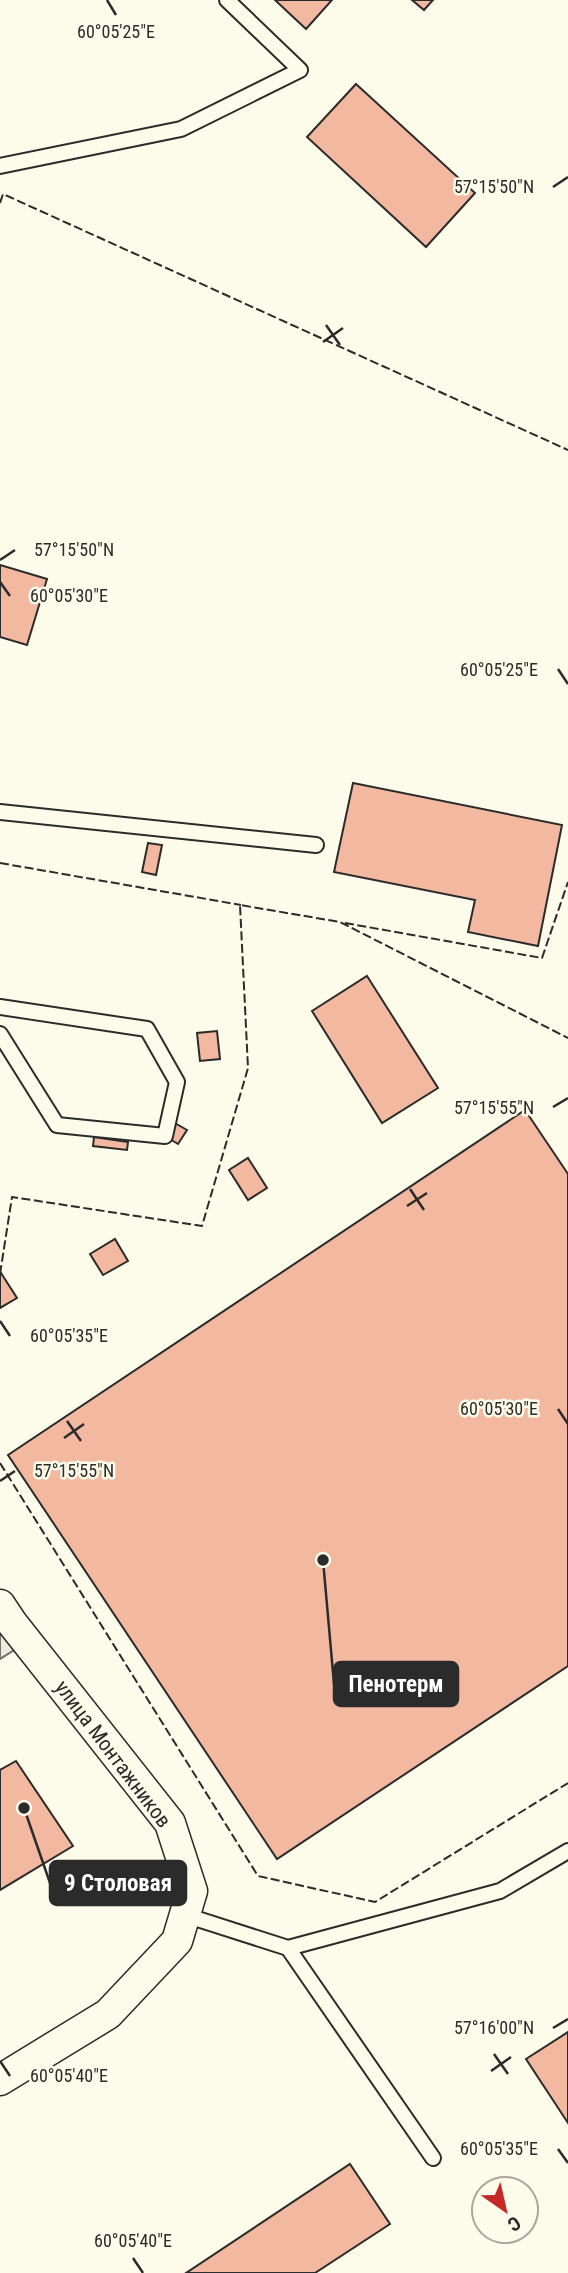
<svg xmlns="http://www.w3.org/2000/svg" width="568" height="2273" viewBox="0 0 568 2273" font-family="'Roboto Condensed',sans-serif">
	<rect width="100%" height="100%" fill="#fdfbea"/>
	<path fill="#eceadb" stroke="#74746e" stroke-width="2" d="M0 1604 27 1642 0 1659Z"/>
	<path fill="#f2b8a0" stroke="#2b2b2b" stroke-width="2" d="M275 0H332L306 29Z
		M412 0H433L424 10Z
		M356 84 475 193 426 247 307 137Z
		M0 565 47 579 27 645 0 637Z
		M353 783 562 825 538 946 468 932 475 900 334 872Z
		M148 843 162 845 156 875 142 872Z
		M367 976 438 1088 382 1123 312 1011Z
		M217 1031 220 1059 200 1061 197 1033Z
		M525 1110 568 1174V1666L277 1859 8 1455Z
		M173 1122 187 1130 178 1144 165 1136Z
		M94 1137 128 1142 127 1150 93 1146Z
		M248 1158 267 1188 248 1200 229 1170Z
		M115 1239 128 1261 103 1275 90 1254Z
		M1 1273 17 1298 0 1308V1274Z
		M16 1761 73 1846 0 1890V1770Z
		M568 2032V2123L526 2059Z
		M350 2164 390 2224 315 2273H186Z"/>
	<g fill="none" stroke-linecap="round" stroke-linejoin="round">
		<g stroke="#2b2b2b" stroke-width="18">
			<path id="service" d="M0 166 181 129 300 70 227 0
				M0 812 316 845
				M0 1007 147 1029 177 1082 165 1136 57 1125 0 1034
				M185 1915 288 1948 433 2158
				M288 1948 500 1891 568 1851"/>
		</g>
		<g stroke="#2b2b2b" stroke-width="33">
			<path id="minor" d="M0 1605 12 1623 170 1823 192 1891 177 1941 108 2014 0 2080"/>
		</g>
		<use href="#service" stroke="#fdfbea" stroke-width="14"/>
		<use href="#minor" stroke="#fdfbea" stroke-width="30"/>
		<path stroke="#2b2b2b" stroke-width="2" stroke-dasharray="9 3.5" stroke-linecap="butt" d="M0 203 3 194 568 450
			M0 863 241 905
			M345 923 542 958 568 882
			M0 1274 12 1197 202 1226 248 1068 240 905 340 922 568 1038
			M0 1463 258 1876 375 1902 568 1783"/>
	</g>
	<path fill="none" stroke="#2b2b2b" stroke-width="2.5" d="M107 0 116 15M553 187 568 177M326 325 340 345M323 342 343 328M0 560 15 550M0 582 10 596M558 669 568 684M553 1107 568 1098M410 1189 424 1210M407 1206 427 1193M0 1321 10 1336M558 1409 568 1424M67 1421 81 1441M64 1438 84 1424M0 1481 15 1471M553 2028 568 2019M494 2054 508 2074M0 2061 10 2076M491 2071 511 2057M558 2149 568 2163M133 2258 143 2273"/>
	<g text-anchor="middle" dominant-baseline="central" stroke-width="5" stroke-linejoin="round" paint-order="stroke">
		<g font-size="21" fill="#2b2b2b" stroke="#fdfbea">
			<text transform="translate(113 1754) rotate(53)">улица Монтажников</text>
		</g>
	</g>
	<g font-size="18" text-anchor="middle" fill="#2b2b2b" stroke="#fdfbea" stroke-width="5" stroke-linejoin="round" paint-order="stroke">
		<text x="116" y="38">60°05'25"E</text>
		<text x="494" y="193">57°15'50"N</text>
		<text x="74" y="556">57°15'50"N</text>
		<text x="69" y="602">60°05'30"E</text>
		<text x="499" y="676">60°05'25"E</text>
		<text x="494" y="1114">57°15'55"N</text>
		<text x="69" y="1342">60°05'35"E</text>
		<text x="499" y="1415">60°05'30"E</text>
		<text x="74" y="1477">57°15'55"N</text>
		<text x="494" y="2034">57°16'00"N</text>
		<text x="69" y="2082">60°05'40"E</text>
		<text x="499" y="2155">60°05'35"E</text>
		<text x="133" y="2247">60°05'40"E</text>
	</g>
	<path fill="none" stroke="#2b2b2b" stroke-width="2.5" d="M323 1560L334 1684M24 1808L50 1883"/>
	<g fill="#2b2b2b" stroke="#fdfbea" stroke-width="2.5">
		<circle cx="323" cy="1560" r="7"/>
		<circle cx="24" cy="1808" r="7"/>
	</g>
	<g fill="#2b2b2b" stroke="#2b2b2b" stroke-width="2.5">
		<rect x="334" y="1662" width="124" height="44" rx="7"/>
		<rect x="50" y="1861" width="136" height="44" rx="7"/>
	</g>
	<g font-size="23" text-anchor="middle" font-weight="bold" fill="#fff">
		<text x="396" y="1692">Пенотерм</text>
		<text x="118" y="1891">9 Столовая</text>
	</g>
	<g transform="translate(505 2210) rotate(146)"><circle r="33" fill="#fdfbea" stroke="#a9a89e" stroke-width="2"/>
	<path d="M0-5L12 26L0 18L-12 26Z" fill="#c62828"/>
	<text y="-10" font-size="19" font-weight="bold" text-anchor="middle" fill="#2b2b2b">С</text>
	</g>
</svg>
